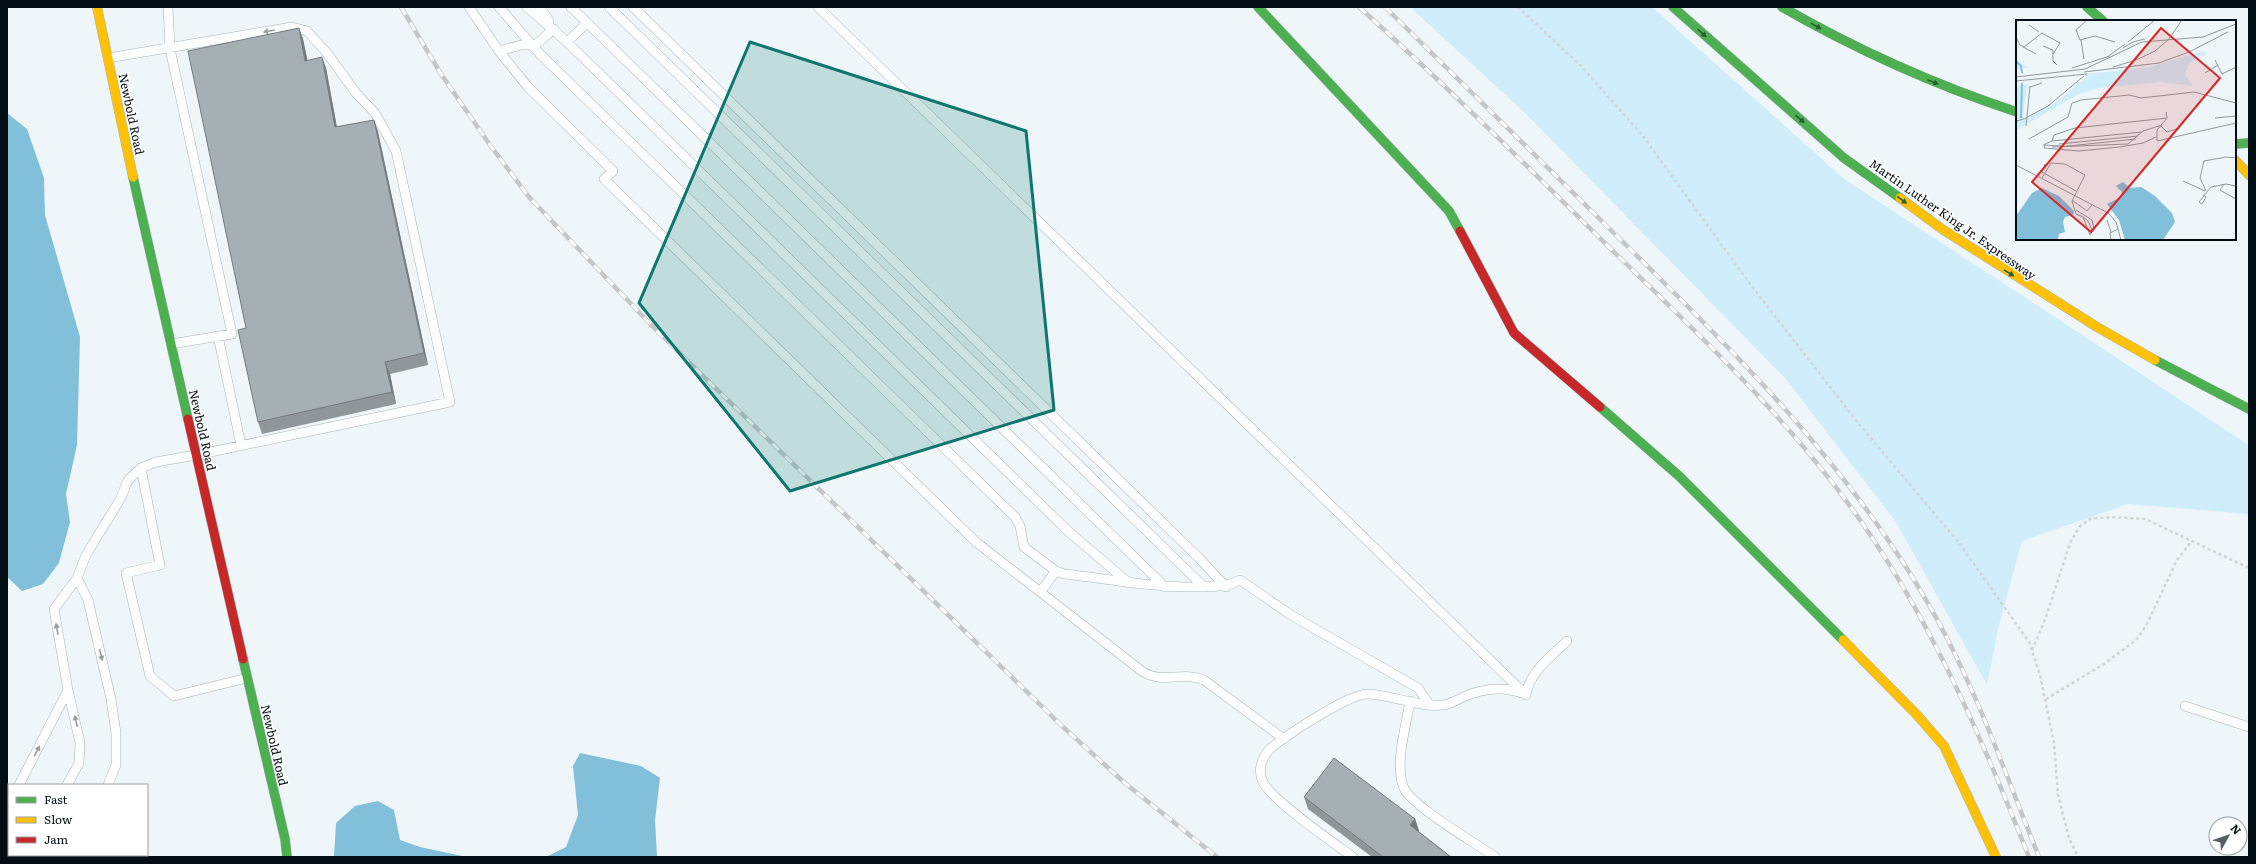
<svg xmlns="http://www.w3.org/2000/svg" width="2256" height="864" viewBox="0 0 2256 864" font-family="Literata,serif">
	<rect width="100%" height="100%" fill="#eef6f9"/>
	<path fill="#d0edfb" d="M1410 7H1652L1843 178 2249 445V514L2128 504 2022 541 1998 629 1987 685 1896 522 1785 378 1524 112Z"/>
	<path fill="#82bfdb" d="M7 113 27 129 44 178 45 215 80 337 77 445 66 494 70 522 59 563 43 584 22 591 7 577Z
		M580 753 641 766 660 778 655 820 657 857H546L566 847 578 815 573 766Z
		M378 801 394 810 400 840 420 847 467 857H334L336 823 355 806Z"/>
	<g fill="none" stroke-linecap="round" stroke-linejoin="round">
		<g stroke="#a9b2b6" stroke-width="10">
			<path id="lane" d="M168 7 170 49 232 334 171 344
				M469 7 499 51 528 87 613 171 604 179 976 542 1143 672C1163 684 1183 671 1204 680L1284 739
				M499 7 540 54 1015 517 1020 526 1024 547 1056 571 1064 574C1110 579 1155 588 1202 587 1216 586 1228 587 1240 580L1291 615 1418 688 1429 704
				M527 7 567 42 1069 532 1129 583
				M540 7 549 21
				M571 7 1165 587
				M609 7 1204 587
				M633 7 1199 558 1226 587
				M818 7 1526 695
				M567 42 587 23
				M499 51 521 45H535L554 29
				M218 336 241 445
				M141 468 160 565 126 573 150 676 174 696 247 678
				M77 578 88 600 111 699 116 733V765L108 785
				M1040 592 1056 571
				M1526 695C1530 671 1551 657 1567 641
				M1410 701C1406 727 1395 761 1403 786 1409 805 1476 843 1495 857
				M2185 706 2249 727
				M19 785 68 690 54 609 77 578 86 555 121 498 128 480 141 468 156 462 196 455 450 402 396 151 375 113 356 93 327 53 307 31 292 27 108 58
				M67 785 79 763 80 743 68 690
				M7 808 9 804
				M29 857 30 855
				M67 857 68 855
				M1353 857C1334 843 1271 800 1263 782 1257 770 1262 757 1271 748 1287 735 1350 693 1368 694 1393 695 1419 708 1443 705 1451 704 1457 700 1463 697 1483 688 1502 686 1522 693"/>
		</g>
		<g stroke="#a9b2b6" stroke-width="10">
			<path id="fast" d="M1258 7 1449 211 1460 231
				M1673 7 1844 158 1900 198
				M1782 7C1857 50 1935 85 2017 112
				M2087 7 2103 21
				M2235 144 2249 143
				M133 177 188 419
				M2155 360 2249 409
				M1600 407 1679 476 1843 640
				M243 659 285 839 287 857"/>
		</g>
		<g stroke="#a9b2b6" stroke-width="10">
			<path id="slow" d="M97 7 133 177
				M2235 160 2249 175
				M1900 198 1942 229 2097 327 2155 360
				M1843 640 1917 715 1944 746 1996 857"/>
		</g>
		<g stroke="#a9b2b6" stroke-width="10">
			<path id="jam" d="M1460 231 1514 333 1600 407
				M188 419 243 659"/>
		</g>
		<path stroke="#d1d3d4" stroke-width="2.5" stroke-dasharray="3 3" stroke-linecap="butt" d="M1518 7 1581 66 1643 136 1750 284 1858 423 1960 544 2029 642 2040 675 2054 743 2058 795 2069 838 2078 857
			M2032 650 2046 617 2070 543 2080 526 2090 519 2111 517 2145 519 2249 568
			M2046 699 2104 664 2136 640 2146 626 2177 560 2191 542"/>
		<use href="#lane" stroke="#fcfefe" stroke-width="9"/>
		<use href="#fast" stroke="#4caf50" stroke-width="9"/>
		<use href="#slow" stroke="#ffc107" stroke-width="9"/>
		<use href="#jam" stroke="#c62828" stroke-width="9"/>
		<g stroke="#c4c7c9" stroke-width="4.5">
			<path id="rail" d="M401 7 441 74 490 145 529 197 656 330 1063 727 1126 784 1217 857
				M1359 7C1448 87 1532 171 1617 255 1708 343 1801 431 1871 536 1938 636 1985 746 2029 857
				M1385 7C1465 86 1545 165 1626 245 1735 352 1843 460 1922 593 1972 676 2003 768 2039 857"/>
		</g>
		<use href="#rail" stroke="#fff" stroke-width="3" stroke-dasharray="9" stroke-linecap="butt"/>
	</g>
	<path fill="#8f979b" d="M299 28 303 39 307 60 326 68 337 127 374 120 378 132 428 365 390 374 396 404 262 434 258 422Z
		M1304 797 1415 819 1419 831V832L1451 857H1372L1308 809Z"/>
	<path fill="#747b7e" d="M299 28 303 39 310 72 305 61Z
		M322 57 326 68 339 139 335 127Z
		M374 120 378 132 428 365 424 353Z
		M385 362 390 374 396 404 392 392Z
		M1415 819 1419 831 1414 837 1410 825Z"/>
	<path fill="#a6b0b4" stroke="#747b7e" d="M299 28 305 61 322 57 335 127 374 120 424 353 385 362 392 392 258 422 238 330 246 328 188 51Z
		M1334 758 1415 819 1410 825 1451 857H1383L1304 797Z"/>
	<defs><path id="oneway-solid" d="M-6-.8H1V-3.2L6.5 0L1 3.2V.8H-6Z"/></defs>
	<g fill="#285e32">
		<use href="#oneway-solid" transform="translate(1816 26) rotate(29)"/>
		<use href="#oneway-solid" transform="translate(1702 33) rotate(42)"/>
		<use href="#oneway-solid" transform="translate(1933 82) rotate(22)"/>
		<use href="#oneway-solid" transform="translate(1800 119) rotate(41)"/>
		<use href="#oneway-solid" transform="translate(1902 200) rotate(36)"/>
		<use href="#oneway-solid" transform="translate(2009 273) rotate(32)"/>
	</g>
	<g fill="#989ea0">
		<use href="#oneway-solid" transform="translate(269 31) rotate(170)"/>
		<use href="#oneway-solid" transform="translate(57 629) rotate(-100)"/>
		<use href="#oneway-solid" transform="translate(101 655) rotate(77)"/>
		<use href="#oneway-solid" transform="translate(76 721) rotate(-103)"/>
		<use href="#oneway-solid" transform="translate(37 751) rotate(-62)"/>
	</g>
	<path fill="#0f766e" fill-opacity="0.2" stroke="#0f766e" stroke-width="3" stroke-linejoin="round" d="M750 42 1026 131 1054 410 790 491 639 303Z"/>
	<g text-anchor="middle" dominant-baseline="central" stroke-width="3" stroke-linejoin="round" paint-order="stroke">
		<g font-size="12" fill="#030e14" stroke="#fff">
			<text transform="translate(132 114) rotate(78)">Newbold Road</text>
			<text transform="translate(1953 219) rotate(35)">Martin Luther King Jr. Expressway</text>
			<text transform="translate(203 430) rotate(77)">Newbold Road</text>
			<text transform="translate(275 745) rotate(77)">Newbold Road</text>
		</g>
	</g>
	<g transform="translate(2016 20)">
		<rect width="220" height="220" fill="#eef6f9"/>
		<path d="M0 24 2 43 13 47 0 50ZM187 31 191 34 180 38 172 46 169 55 177 66 144 62 83 68 65 73 0 110V67L11 64 7 97 12 99 43 80 70 58 69 54 134 47Z" fill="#d0edfb"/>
		<path d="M107 162 114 168 125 167 139 176 156 193 159 202 147 220H109L103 200 91 184 105 177 106 172 100 166ZM26 168 43 176 58 191 57 195 49 197 47 202 49 212 43 214 42 220H0V196L16 173Z" fill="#82bfdb"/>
		<path fill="none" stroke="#82bfdb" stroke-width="2" d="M0 41 5 46 6 53M5 98 6 63"/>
		<path fill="none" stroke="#90999d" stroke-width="1" d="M71 0 60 10 64 20 79 16 99 22M13 5 23 12M0 17 4 25 8 27 26 13 44 23 37 34M65 20 68 39M112 22 139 0M27 26 37 30V41L41 45M7 27 20 34M107 28 117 22 129 19M91 37 109 24M199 40 206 54 220 47M97 47 120 40 139 31 153 19 166 0M56 48 94 36M68 52 143 43 173 32 212 12M189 53 202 45M0 57 69 49 126 22 187 17 220 4M0 61 71 54M14 67 26 63M150 92 151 98 141 110V121L220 103M199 98 220 96M0 99 1 101 8 99 32 86 68 56M10 106 14 66M145 106 151 112 164 108M126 112 36 121 29 124 28 128 63 131 104 127 127 123 140 117M13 119 52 97 56 83 65 80 113 75 125 78 178 72 220 83M36 121 38 115 59 108 151 98M43 124 122 116M27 125 45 126M36 127 112 124 127 111 146 105M43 127 120 119M29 144 26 152 60 171M0 145 92 193 100 202 105 220M26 158 35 143 49 144 69 155 56 181 60 194 67 197 74 215 78 209 76 200 60 190M167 161 189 171M208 164 204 170 220 179M190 171 184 158 188 141 210 137 220 138M56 180 71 191 76 185M183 182 195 167 210 164 220 166M183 182 186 184 190 177 187 175M67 197 72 201 77 212M91 200 95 212M95 220 94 213 102 209"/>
		<path fill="#d62828" fill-opacity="0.15" stroke="#d62828" stroke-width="2" d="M145 8 204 58 75 212 16 162Z"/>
		<rect width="220" height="220" fill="none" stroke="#030e14" stroke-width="2"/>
	</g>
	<rect width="2256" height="864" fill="none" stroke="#030e14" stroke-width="16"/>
	<rect x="8" y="784" width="140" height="72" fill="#ffffff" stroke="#9a9fa1"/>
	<rect x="16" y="797" width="20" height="6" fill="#4caf50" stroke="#9a9fa1"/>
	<text x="44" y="804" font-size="12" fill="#030e14">Fast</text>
	<rect x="16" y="817" width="20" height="6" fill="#ffc107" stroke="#9a9fa1"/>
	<text x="44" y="824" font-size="12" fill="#030e14">Slow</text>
	<rect x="16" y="837" width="20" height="6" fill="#c62828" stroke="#9a9fa1"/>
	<text x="44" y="844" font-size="12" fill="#030e14">Jam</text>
	<g transform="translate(2228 836) rotate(50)"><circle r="19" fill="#ffffff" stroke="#9a9fa1"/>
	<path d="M0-3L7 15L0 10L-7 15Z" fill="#555f64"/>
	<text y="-6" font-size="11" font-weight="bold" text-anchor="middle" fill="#030e14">N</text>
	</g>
</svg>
